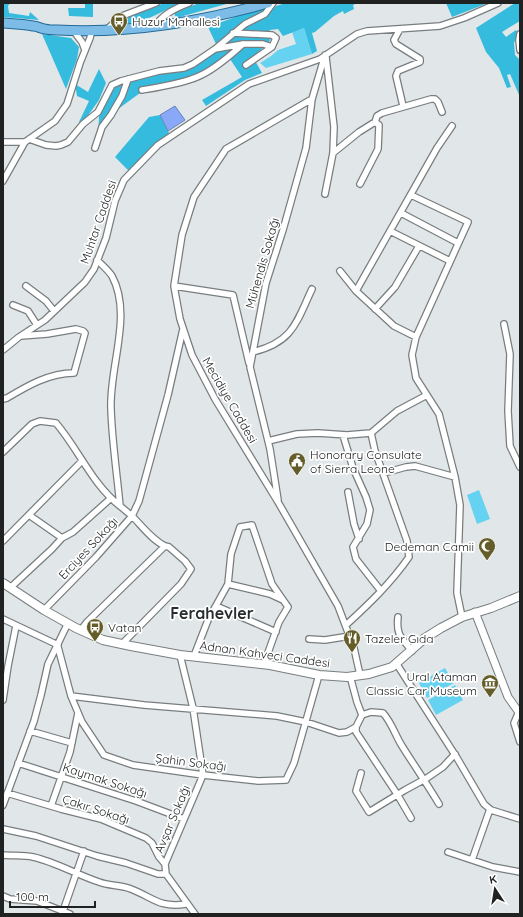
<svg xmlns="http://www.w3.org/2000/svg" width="523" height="917" viewBox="0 0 523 917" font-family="Quicksand,sans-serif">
	<rect width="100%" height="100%" fill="#e1e7e9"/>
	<path fill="#66d2f2" d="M304 28 312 54 266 68 260 63 271 56 278 50 296 44 292 32Z
		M479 490 490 519 477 524 467 495Z
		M445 668 454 683 427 698 419 683Z
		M455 685 463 700 436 715 428 700Z"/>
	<path fill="#35bbde" d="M3 3H10L8 6 9 13 29 16 30 12 39 20 3 17Z
		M85 3H93V17L69 16 68 8H85Z
		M164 3H179C167 10 132 29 118 23L119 21Z
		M199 3H230L176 18 174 13Z
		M286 3H358L353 5 354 9 344 14 343 11 334 16 315 32 312 33 317 51 312 54 304 28 283 36 278 29 270 30 268 33 238 31 266 15 276 6Z
		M446 3H488L452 17Z
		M515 3H520V21L502 32 506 37 516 30 518 33 514 43 515 55 520 60V97L510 74 507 75 511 87 507 88 499 68 486 52 476 28Z
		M268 5 263 13 245 21 216 44 208 27Z
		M42 34 71 38 79 47 77 59 66 89Z
		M233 34 272 36 269 42 265 44 218 47Z
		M241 45 198 76 141 90 140 93 114 112 98 139 99 116 113 89 128 81 159 72 185 70 216 50Z
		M244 46H265L253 57 262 73 245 80 206 106 202 100 242 77 230 59Z
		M99 69 106 83 99 100 82 124 79 122 89 101 77 96 75 84 88 92Z
		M160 115 169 133 154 146 129 171 115 157 149 117Z"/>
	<path fill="#8aa8f8" stroke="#6a80b8" d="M175 106 185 120 168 131 160 115Z"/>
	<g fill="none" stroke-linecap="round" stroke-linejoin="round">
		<g stroke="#787e7f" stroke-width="8">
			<path id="minor" d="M155 26C163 14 176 8 189 3
				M400 29 394 40 396 44 420 59V62L398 71 396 76 403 106
				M73 30 82 42 85 50
				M106 30 122 16 156 3
				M233 33 272 35 276 38 272 47
				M520 34 519 40 520 50
				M215 49 245 24 265 14 273 3
				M142 90C160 87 180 84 197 77 212 71 231 55 243 44
				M312 99 226 149 194 197 182 235 174 286 180 319 192 355 215 399 278 502 338 606 354 648 360 675
				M375 122 377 116 382 113 431 99H435L438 102 442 112
				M29 139 46 145 56 146 61 145 68 142 83 124 98 112 112 85 121 81 159 71 184 68 193 64 215 49 243 44H263L272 47 246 65
				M3 142H25L55 121 67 104 80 63 90 38 92 30
				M95 148 102 127 111 115 122 96 128 79
				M333 153 359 132 375 122 379 125 378 149 360 184
				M3 181 25 142
				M325 194 333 153 334 127 326 57
				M411 195 468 222 416 337 412 355 416 378 439 414 455 477 460 505 457 593 462 617
				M401 213 458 243
				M390 231 450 261
				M97 260C102 265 108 270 112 276 133 315 109 367 111 409 112 441 117 474 120 506L132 516 139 501 168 395 183 329
				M340 271 356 291
				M26 286 46 301 54 311
				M174 286 233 295 249 363
				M13 305 28 311 37 325
				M375 309 395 287 419 246
				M504 324 510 354 508 411 510 446 520 467
				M416 337 394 326 356 291 437 148 452 126
				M3 350 19 337 45 320 85 282 94 269 106 238 115 201 124 180 158 145 249 84 320 59 357 34 367 31 440 26 464 18 498 3
				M253 352C293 342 296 323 312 289
				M3 399 7 398C27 386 49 373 74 373L85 333 83 331 76 329 47 334 21 336
				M371 433 397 411 427 395
				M343 435 353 468 366 497 370 510 367 524 353 547 356 559 381 591
				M268 441 297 434 318 433 347 435 371 433 375 451 407 541 409 557C391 583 369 604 346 625
				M3 452 32 424 40 421 56 423C79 450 92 484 120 506
				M384 473 406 467 415 466 455 477
				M348 492 354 524 359 539
				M278 500 270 449 250 367 266 283 283 230 306 148 312 99 325 55
				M29 515 62 538
				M3 541 82 461
				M228 584 270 594 283 600
				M10 588 52 549 62 538 73 532 110 499
				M216 606 276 632
				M44 610 96 557 132 516C142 526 152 540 165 546
				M398 617C396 635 401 637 412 651
				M3 619 58 645
				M81 630 87 622 165 546 169 547 185 561 191 569 181 584 122 644
				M309 639 325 640 350 636
				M58 647 71 696 82 722 104 755 133 765 203 775 258 781 286 780 294 763 319 675
				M180 655 193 708 203 775 165 864 166 874 195 914
				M194 656 208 620 228 584 231 554 240 527 252 525 272 584 288 607 279 622 264 664
				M396 663 457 758 484 804 491 810 520 819
				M350 676 357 702 362 715 356 727V732L397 794 411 818
				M71 696 144 705 277 716 306 722 339 733 347 732 356 727
				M3 700 8 666 16 626
				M520 709 514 723 520 742
				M362 715 371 712 383 713C392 723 395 735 402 746 414 765 427 784 439 804
				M30 731 72 743
				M18 763 136 801 184 819
				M361 773 356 791 369 812 405 790 427 778 443 767 455 754
				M7 793 61 809 101 819 146 838 152 843 159 857 165 864
				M3 805 34 721 41 695 48 664 68 623
				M51 806 70 752 78 713
				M3 829 36 836 97 856 126 863 158 874H166
				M448 852 493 867 520 872
				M3 855C13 856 24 855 33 857 56 862 77 875 99 882 109 886 122 885 131 889 154 898 159 908 186 904
				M472 860 490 809
				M3 896 10 899 37 901 70 914
				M62 914 84 851"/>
		</g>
		<g stroke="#787e7f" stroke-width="9">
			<path id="tertiary" d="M475 612 508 697 518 711 520 712"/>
		</g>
		<g stroke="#787e7f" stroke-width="10">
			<path id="secondary" d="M3 583 44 610 76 628 103 640 131 646 180 655 270 665 319 675 347 677 369 674 392 667 425 638 441 628 462 617 491 608 520 596"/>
		</g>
		<g stroke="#236996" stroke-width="11">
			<path id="primary" d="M3 23C13 24 23 24 33 26 38 26 41 29 45 29 49 30 53 30 57 30 128 34 200 22 268 3"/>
		</g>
		<use href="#minor" stroke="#fff" stroke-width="5.5"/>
		<use href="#tertiary" stroke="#fff" stroke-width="7"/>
		<use href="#secondary" stroke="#fff" stroke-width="8"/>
		<use href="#primary" stroke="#7cbce6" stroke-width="9"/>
	</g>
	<defs>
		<g id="bus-pin" transform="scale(0.9)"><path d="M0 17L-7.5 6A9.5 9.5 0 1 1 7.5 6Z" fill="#645d29" stroke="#fff"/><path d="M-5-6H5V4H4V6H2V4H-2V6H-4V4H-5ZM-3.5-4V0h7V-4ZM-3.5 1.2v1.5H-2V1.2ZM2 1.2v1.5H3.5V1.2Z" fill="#fff"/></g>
		<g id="civic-pin" transform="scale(0.9)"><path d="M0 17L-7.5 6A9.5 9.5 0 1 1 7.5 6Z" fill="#645d29" stroke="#fff"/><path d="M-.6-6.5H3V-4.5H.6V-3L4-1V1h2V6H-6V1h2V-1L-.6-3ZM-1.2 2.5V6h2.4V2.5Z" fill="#fff"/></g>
		<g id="mosque-pin" transform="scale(0.9)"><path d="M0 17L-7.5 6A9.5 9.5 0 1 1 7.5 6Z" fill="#645d29" stroke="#fff"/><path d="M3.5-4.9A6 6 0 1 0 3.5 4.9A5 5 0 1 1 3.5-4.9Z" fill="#fff"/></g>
		<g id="restaurant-pin" transform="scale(0.9)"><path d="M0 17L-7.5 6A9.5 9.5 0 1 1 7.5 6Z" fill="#645d29" stroke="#fff"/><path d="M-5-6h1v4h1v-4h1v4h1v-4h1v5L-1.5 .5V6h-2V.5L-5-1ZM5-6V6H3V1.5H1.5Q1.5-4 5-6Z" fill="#fff"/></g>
		<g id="museum-pin" transform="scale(0.9)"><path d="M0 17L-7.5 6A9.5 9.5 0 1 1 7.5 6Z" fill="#645d29" stroke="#fff"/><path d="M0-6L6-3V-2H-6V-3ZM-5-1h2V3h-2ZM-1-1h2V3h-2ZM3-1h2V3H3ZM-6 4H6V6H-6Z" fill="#fff"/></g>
	</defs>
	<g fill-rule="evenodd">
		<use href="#bus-pin" x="119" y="21"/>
		<use href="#civic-pin" x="297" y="461"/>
		<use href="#mosque-pin" x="487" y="546"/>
		<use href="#bus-pin" x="95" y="627"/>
		<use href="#restaurant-pin" x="352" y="638"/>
		<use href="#museum-pin" x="490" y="683"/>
	</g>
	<g text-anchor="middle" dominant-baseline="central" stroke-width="3.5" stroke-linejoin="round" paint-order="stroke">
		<g font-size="12" fill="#202222" stroke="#fff" text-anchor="start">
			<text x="132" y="21">Huzur Mahallesi</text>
			<text x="310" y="454">Honorary Consulate<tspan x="310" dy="14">of Sierra Leone</tspan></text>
			<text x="474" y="546" text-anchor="end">Dedeman Camii</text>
			<text x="108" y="627">Vatan</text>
			<text x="365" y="638">Tazeler Gıda</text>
			<text x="477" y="676" text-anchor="end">Ural Ataman<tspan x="477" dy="14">Classic Car Museum</tspan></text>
		</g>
		<g font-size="12" fill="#202222" stroke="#fff">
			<text transform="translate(98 222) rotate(-71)">Muhtar Caddesi</text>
			<text transform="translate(262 263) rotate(-74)">Mühendis Sokağı</text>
			<text transform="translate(230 400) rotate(60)">Mecidiye Caddesi</text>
			<text transform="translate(88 548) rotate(-47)">Erciyes Sokağı</text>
			<text transform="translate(265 654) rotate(8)">Adnan Kahveci Caddesi</text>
			<text transform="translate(191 762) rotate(7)">Şahin Sokağı</text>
			<text transform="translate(105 780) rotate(18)">Kaymak Sokağı</text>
			<text transform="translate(96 809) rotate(18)">Çakır Sokağı</text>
			<text transform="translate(172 819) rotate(-67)">Avşar Sokağı</text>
		</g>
		<g font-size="16" font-weight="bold" fill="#272c2d" stroke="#fff">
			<text x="212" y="613">Ferahevler</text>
		</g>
	</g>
	<rect width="523" height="917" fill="none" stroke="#202222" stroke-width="8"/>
	<g transform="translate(495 889) rotate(348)" stroke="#ffffff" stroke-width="3" paint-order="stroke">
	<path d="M0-3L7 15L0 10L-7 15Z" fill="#202222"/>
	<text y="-6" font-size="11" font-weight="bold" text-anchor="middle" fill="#202222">K</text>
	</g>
	<path d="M10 901v6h85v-6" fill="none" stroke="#202222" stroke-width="2"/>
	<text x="16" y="901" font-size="12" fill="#202222" stroke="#ffffff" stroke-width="3" paint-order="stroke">100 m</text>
</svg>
